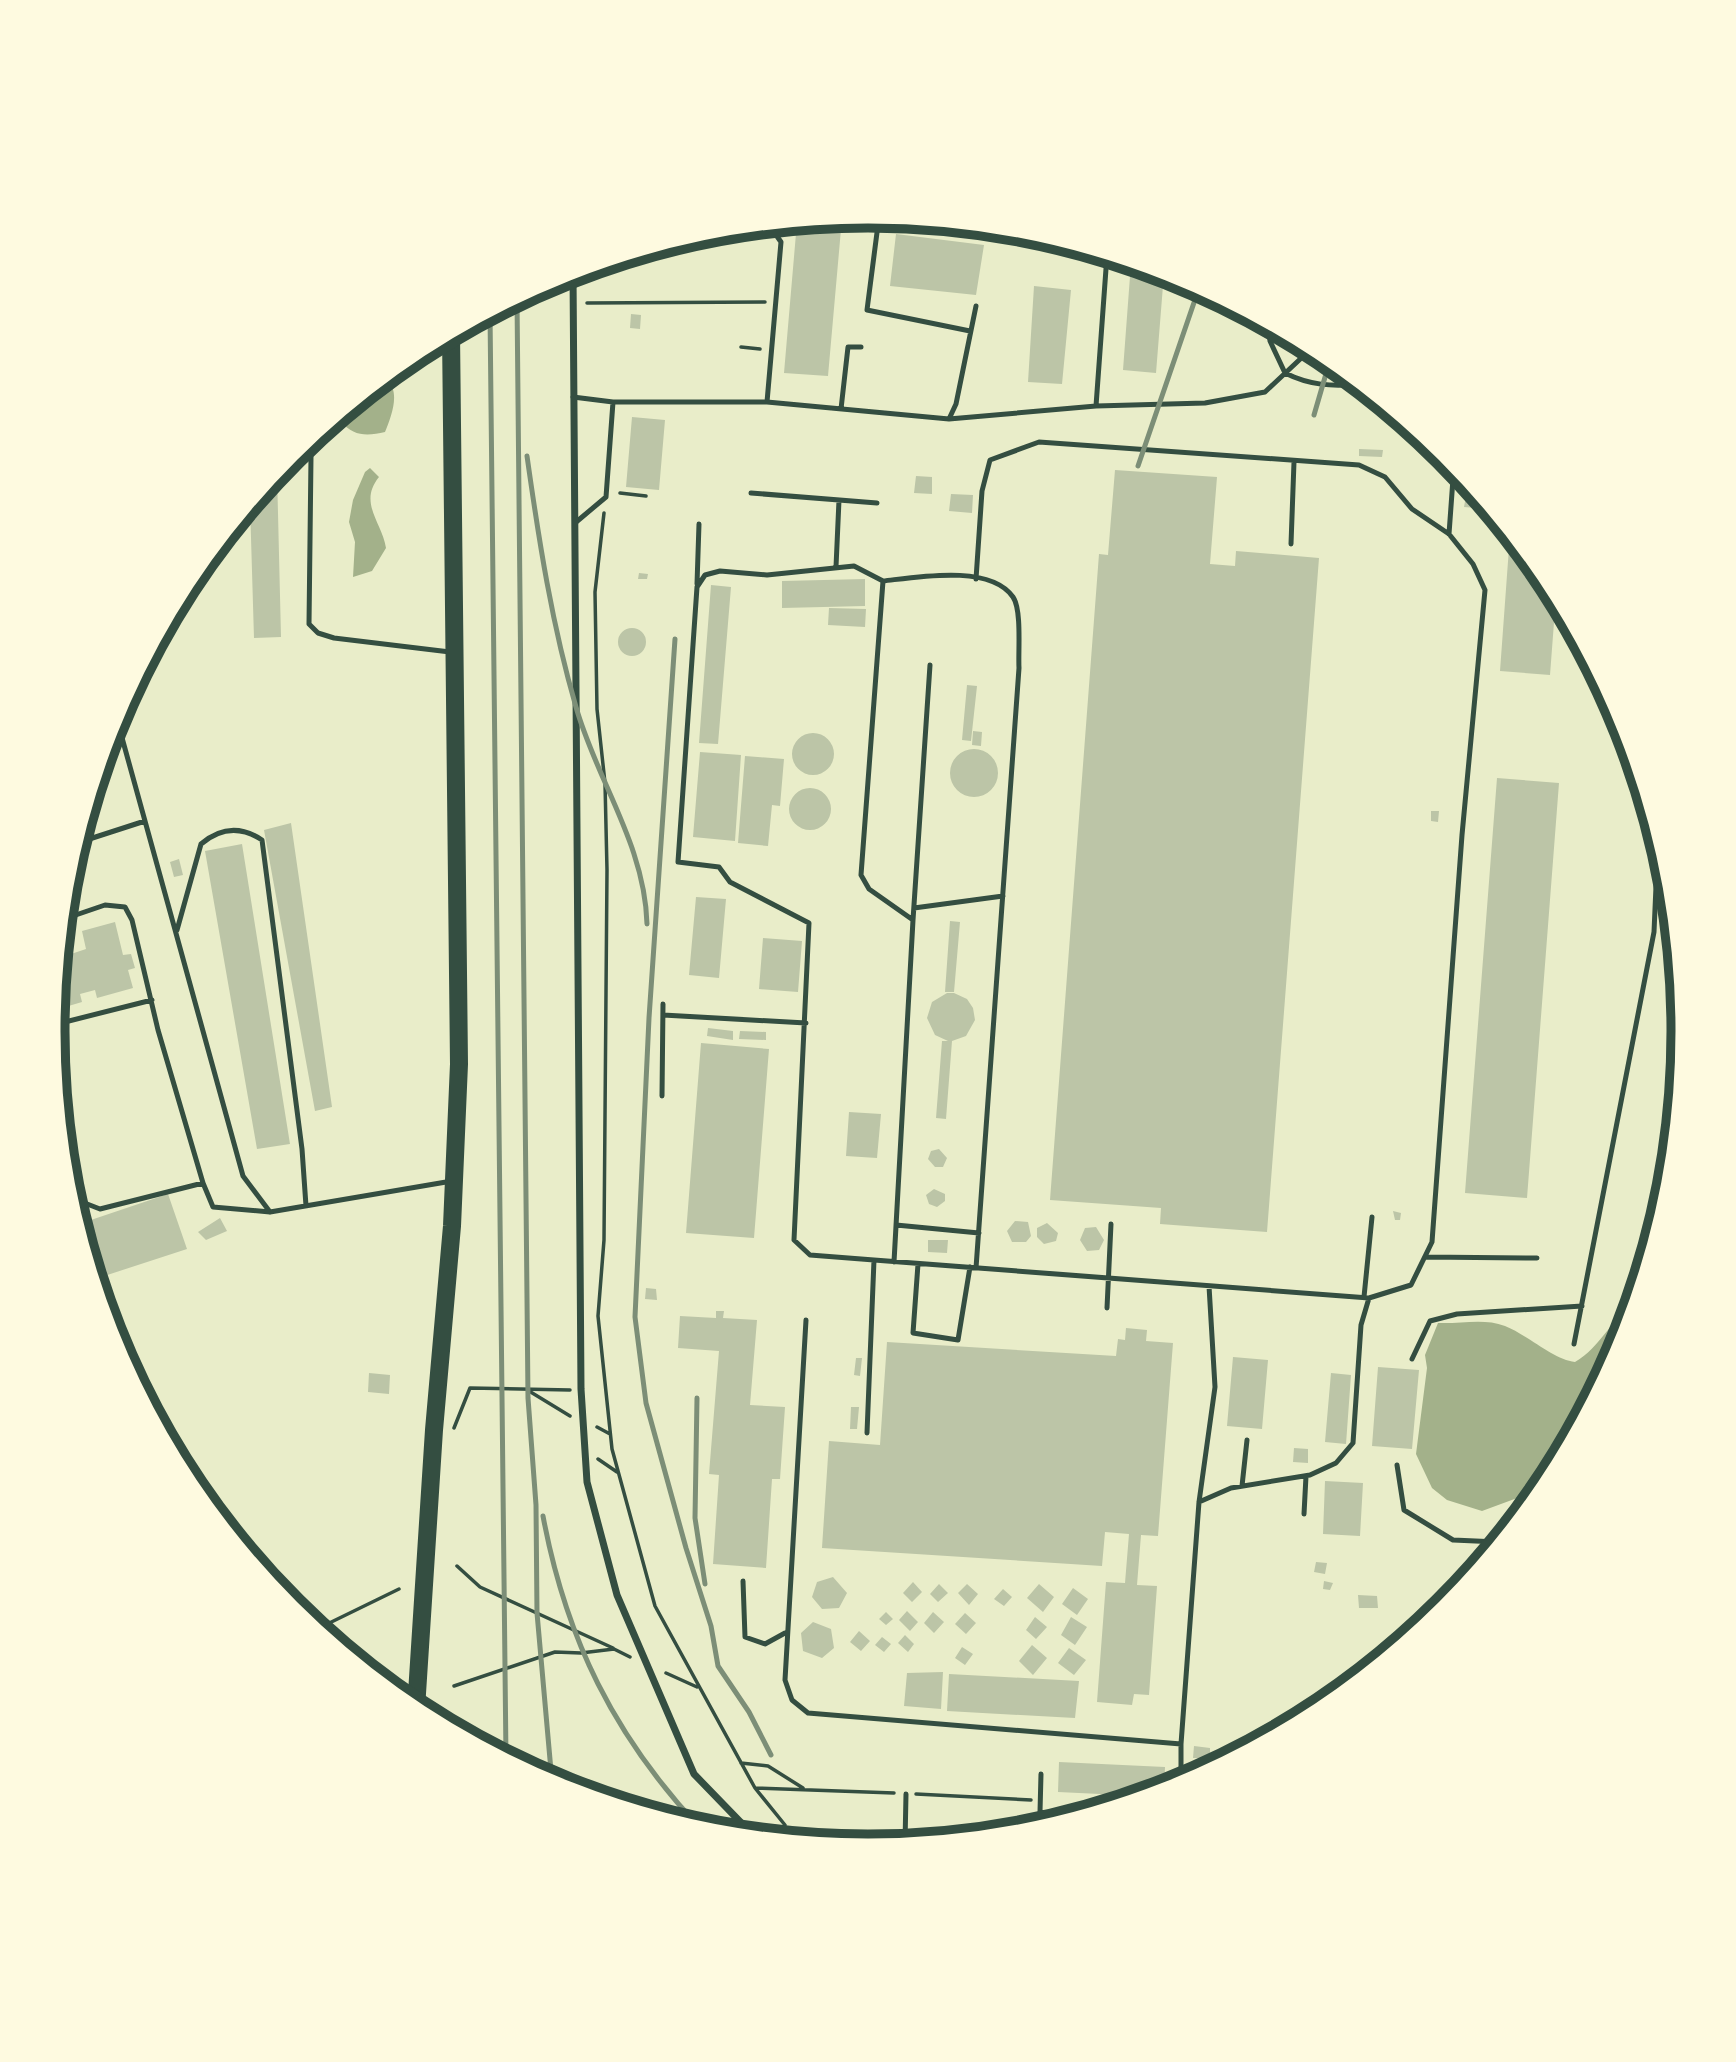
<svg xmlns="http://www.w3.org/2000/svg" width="1736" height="2062" viewBox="0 0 1736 2062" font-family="'DM Sans',sans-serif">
	<rect width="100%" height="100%" fill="#e9edc9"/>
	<path fill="#a3b18a" d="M382 380H387C401 392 391 417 385 432 368 436 353 437 341 421V414Z
		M370 468 379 477C358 503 382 522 386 548L372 571 353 577 355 542 349 522 353 500 365 472Z
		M1682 1012 1683 1031 1679 1075 1670 1051Z
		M1632 1308 1621 1343 1542 1489 1482 1511 1447 1500 1432 1488 1416 1454 1427 1368 1425 1355 1438 1323C1461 1324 1484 1318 1505 1326 1526 1334 1554 1360 1575 1362 1602 1346 1606 1324 1632 1308Z"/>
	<path fill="#bcc5a7" d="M842 218 828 376 784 373 797 222Z
		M896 234 984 245 976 295 890 286Z
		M1131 263 1164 273 1156 373 1123 370Z
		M1034 286 1071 290 1062 384 1028 382Z
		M631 314 641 315 640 329 630 328Z
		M632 417 665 420 659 490 626 487Z
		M1359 449 1383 450 1382 457 1359 456Z
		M1115 470 1217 477 1210 564 1235 566 1236 551 1319 558 1267 1232 1160 1224 1161 1208 1050 1200 1099 554 1108 555Z
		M277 472 281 637 254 638 250 504Z
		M916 476 932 477V494L914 493Z
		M951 494 973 495 972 513 949 511Z
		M1466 496 1480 497 1489 509 1464 507Z
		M1510 534 1546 578 1556 596 1550 675 1500 671Z
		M639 573 648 574 647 579H638Z
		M865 579V606L782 608V581Z
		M711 585 731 587 718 744 699 743Z
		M829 608 866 609 865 627 828 625Z
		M618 642a14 14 0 1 1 28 0a14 14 0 1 1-28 0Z
		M967 685 977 686 971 741 962 740Z
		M973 731 982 732 981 746 972 745Z
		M792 754a21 21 0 1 1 42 0a21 21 0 1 1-42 0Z
		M950 773a24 24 0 1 1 48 0a24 24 0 1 1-48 0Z
		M700 752 741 755 735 841 693 837Z
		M745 756 784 759 780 806 772 805 768 846 738 843Z
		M1497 778 1559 783 1527 1198 1465 1193Z
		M789 809a21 21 0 1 1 42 0a21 21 0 1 1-42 0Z
		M1431 811H1439L1438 822 1431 821Z
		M291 823 332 1107 315 1111 264 830Z
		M242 844 290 1144 257 1149 205 851Z
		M179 859 183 875 174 877 170 862Z
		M696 897 726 899 719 978 689 975Z
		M950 921 960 922 954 992H945Z
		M115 922 123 955 131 954 135 968 128 970 133 988 97 998 95 990 80 994 82 1002 55 1010 61 950 66 948 68 955 86 949 82 931Z
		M763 938 802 941 798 992 759 989Z
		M947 993H954L967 999 973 1008 975 1020 966 1036 952 1041 946 1119 936 1118 942 1041H948L935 1035 927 1018 932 1002Z
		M708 1028 733 1031V1040L707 1036Z
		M740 1031 766 1032V1040L739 1039Z
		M701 1043 769 1049 754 1238 686 1233Z
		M849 1112 881 1114 877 1158 846 1156Z
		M939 1149 947 1158 943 1167H935L928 1159 931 1151Z
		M934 1189 945 1194V1201L937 1207 929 1204 926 1195Z
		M168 1194 187 1249 95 1279 79 1224Z
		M1393 1211 1401 1213 1400 1220H1395Z
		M220 1218 227 1231 206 1240 198 1232Z
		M1015 1221 1028 1222 1031 1236 1026 1242H1012L1007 1231Z
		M1047 1223 1058 1233 1056 1241 1044 1244 1037 1237V1228Z
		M1096 1227 1104 1240 1099 1250 1087 1251 1080 1240 1085 1228Z
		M928 1240H948L947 1253 928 1252Z
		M646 1288 656 1289 657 1300 645 1299Z
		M716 1311H724L723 1318 757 1320 750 1405 785 1407 780 1479H772L766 1568 713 1564 719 1475 709 1474 719 1351 678 1348 680 1316 716 1318Z
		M1126 1328 1147 1330 1146 1341 1173 1343 1158 1536 1141 1535 1137 1585 1157 1586 1149 1695 1134 1694 1132 1705 1097 1702 1106 1582 1125 1583 1129 1534 1105 1532 1102 1566 822 1548 829 1441 880 1445 887 1342 1116 1356 1118 1339 1125 1340Z
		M1233 1357 1268 1360 1262 1429 1227 1426Z
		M856 1358H862L860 1376 854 1375Z
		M1378 1367 1419 1370 1412 1449 1372 1446Z
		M369 1373 390 1375 389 1394 368 1392Z
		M1331 1373 1351 1375 1346 1444 1325 1442Z
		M851 1407H859L857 1429H850Z
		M1294 1448 1308 1449V1463L1293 1462Z
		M1325 1481 1363 1483 1360 1536 1323 1534Z
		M1316 1562 1327 1563 1325 1574 1314 1572Z
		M833 1577 847 1593 839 1608 822 1609 812 1597 817 1582Z
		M1324 1581 1333 1583 1330 1590 1323 1589Z
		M913 1582 922 1592 912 1602 903 1593Z
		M939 1584 948 1593 938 1602 930 1594Z
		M967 1584 978 1594 969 1605 958 1593Z
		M1039 1584 1054 1597 1043 1612 1027 1598Z
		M1073 1588 1088 1599 1077 1615 1062 1604Z
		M1003 1589 1012 1597 1004 1606 994 1599Z
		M1358 1595 1377 1596 1378 1608H1359Z
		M907 1611 918 1622 910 1631 899 1620Z
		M886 1612 893 1619 886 1625 879 1619Z
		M933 1612 944 1622 934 1633 924 1623Z
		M965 1613 976 1623 966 1634 955 1624Z
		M1035 1617 1047 1627 1036 1639 1026 1630Z
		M1071 1617 1087 1627 1075 1645 1061 1635Z
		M813 1622 831 1629 834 1648 822 1658 803 1651 801 1633Z
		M859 1631 870 1641 861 1651 850 1642Z
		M905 1635 914 1644 908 1652 898 1643Z
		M882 1637 891 1644 884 1652 875 1645Z
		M1032 1645 1047 1658 1033 1675 1019 1661Z
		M962 1647 973 1654 965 1665 955 1658Z
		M1069 1648 1086 1660 1074 1675 1058 1663Z
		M943 1672 941 1709 904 1706 907 1673Z
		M949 1674 1079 1681 1075 1718 947 1711Z
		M1194 1746 1210 1748V1758H1193Z
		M1059 1762 1165 1767 1164 1789 1142 1796 1058 1792Z"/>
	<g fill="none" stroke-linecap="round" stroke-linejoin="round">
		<path stroke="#344e41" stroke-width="3.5" d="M587 303 765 302
			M741 347 760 349
			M620 493 646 496
			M604 513 595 592 597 709 605 783 607 870 604 1240 598 1316 612 1449 655 1606 755 1788 894 1793
			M529 1391 570 1416
			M597 1427 610 1434
			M454 1428 470 1388 570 1390
			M598 1459 617 1472
			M457 1566 480 1587 613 1648
			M317 1629 399 1589
			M666 1673 697 1687
			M454 1686 555 1652 581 1653 614 1649 630 1657
			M741 1763 768 1766 803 1788
			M755 1788 785 1825 774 1837
			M916 1794 1031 1800"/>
		<path stroke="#344e41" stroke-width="5" d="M879 217 867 310 970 331
			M757 226 774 232 781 242 767 402
			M1268 325 1270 341 1285 373C1309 385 1332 387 1359 384
			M573 397 613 402H767L949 419 1096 406 1205 403 1265 392 1312 348
			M1096 406 1107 255
			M841 409 848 347H861
			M949 419 956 404 976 306
			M311 457 309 624 318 633 334 638 450 652
			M751 493 877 503
			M575 523 606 497 613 402
			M1449 534 1454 465
			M1291 544 1294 462
			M836 567 839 500
			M883 581C918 577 990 564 1013 597 1022 610 1018 652 1019 668L976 1268
			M697 584 699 524
			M116 716 243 1176 270 1212
			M77 843 145 821
			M914 908 1003 896
			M64 919 105 905 125 907 132 920 158 1030 203 1183 213 1207 270 1212 452 1181
			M913 920 930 665
			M177 930 201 844C221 827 241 826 262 840L302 1149 306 1206
			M663 1015 806 1023
			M53 1025 152 1000
			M662 1096 663 1004
			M64 1149 82 1202 100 1209 203 1183
			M896 1225 979 1233
			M1425 1257 1537 1258
			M894 1262 913 920 869 889 861 875 883 581 854 566 767 575 720 571 705 575 697 587 678 862 719 867 730 882 809 923 794 1240 810 1255 874 1260 1369 1298 1411 1285 1432 1242 1462 835 1485 590 1473 564 1449 534 1412 509 1385 477 1359 465 1039 442 990 460 982 491 976 579
			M918 1264 913 1333 958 1340 970 1267
			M1364 1297 1372 1217
			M1107 1308 1111 1224
			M806 1320 785 1680 792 1700 808 1713 1181 1744
			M1574 1344 1654 932 1658 840
			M1412 1359 1430 1321 1457 1314 1582 1306
			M867 1433 874 1260
			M1397 1465 1404 1510 1453 1540 1498 1542
			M1242 1486 1247 1440
			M1199 1502 1231 1488 1310 1475 1336 1463 1353 1443 1361 1325 1369 1298
			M1304 1514 1306 1476
			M743 1581 745 1637 765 1644 785 1633
			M1041 1774 1040 1812 1074 1817
			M1181 1784V1744L1199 1502 1215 1387 1209 1286
			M905 1843 906 1794"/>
		<path stroke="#344e41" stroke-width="7" d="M573 272 581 1389 587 1482 617 1595 694 1774 753 1835"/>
		<path stroke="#344e41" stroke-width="18" d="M416 1709 434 1430 452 1226 459 1064 451 333"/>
		<path stroke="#7c8e77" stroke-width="5" d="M517 299 528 1398 536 1505 537 1613 552 1782
			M490 313 506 1758
			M1314 415 1330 360
			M527 456C539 541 552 625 576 707 597 781 645 845 647 924
			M1138 466 1199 288
			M675 639 649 1018 635 1317 646 1403 686 1548 711 1626 718 1666 749 1712 771 1755
			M697 1398 695 1518 705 1584
			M543 1516C566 1639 614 1736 700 1828"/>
	</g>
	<path d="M0 0H1736V2062H0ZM65 1031a803 803 0 1 1 1606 0a803 803 0 1 1-1606 0Z" fill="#fefae0" fill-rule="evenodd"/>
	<path fill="none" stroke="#344e41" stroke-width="9" d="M65 1031a803 803 0 1 1 1606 0a803 803 0 1 1-1606 0Z"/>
</svg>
